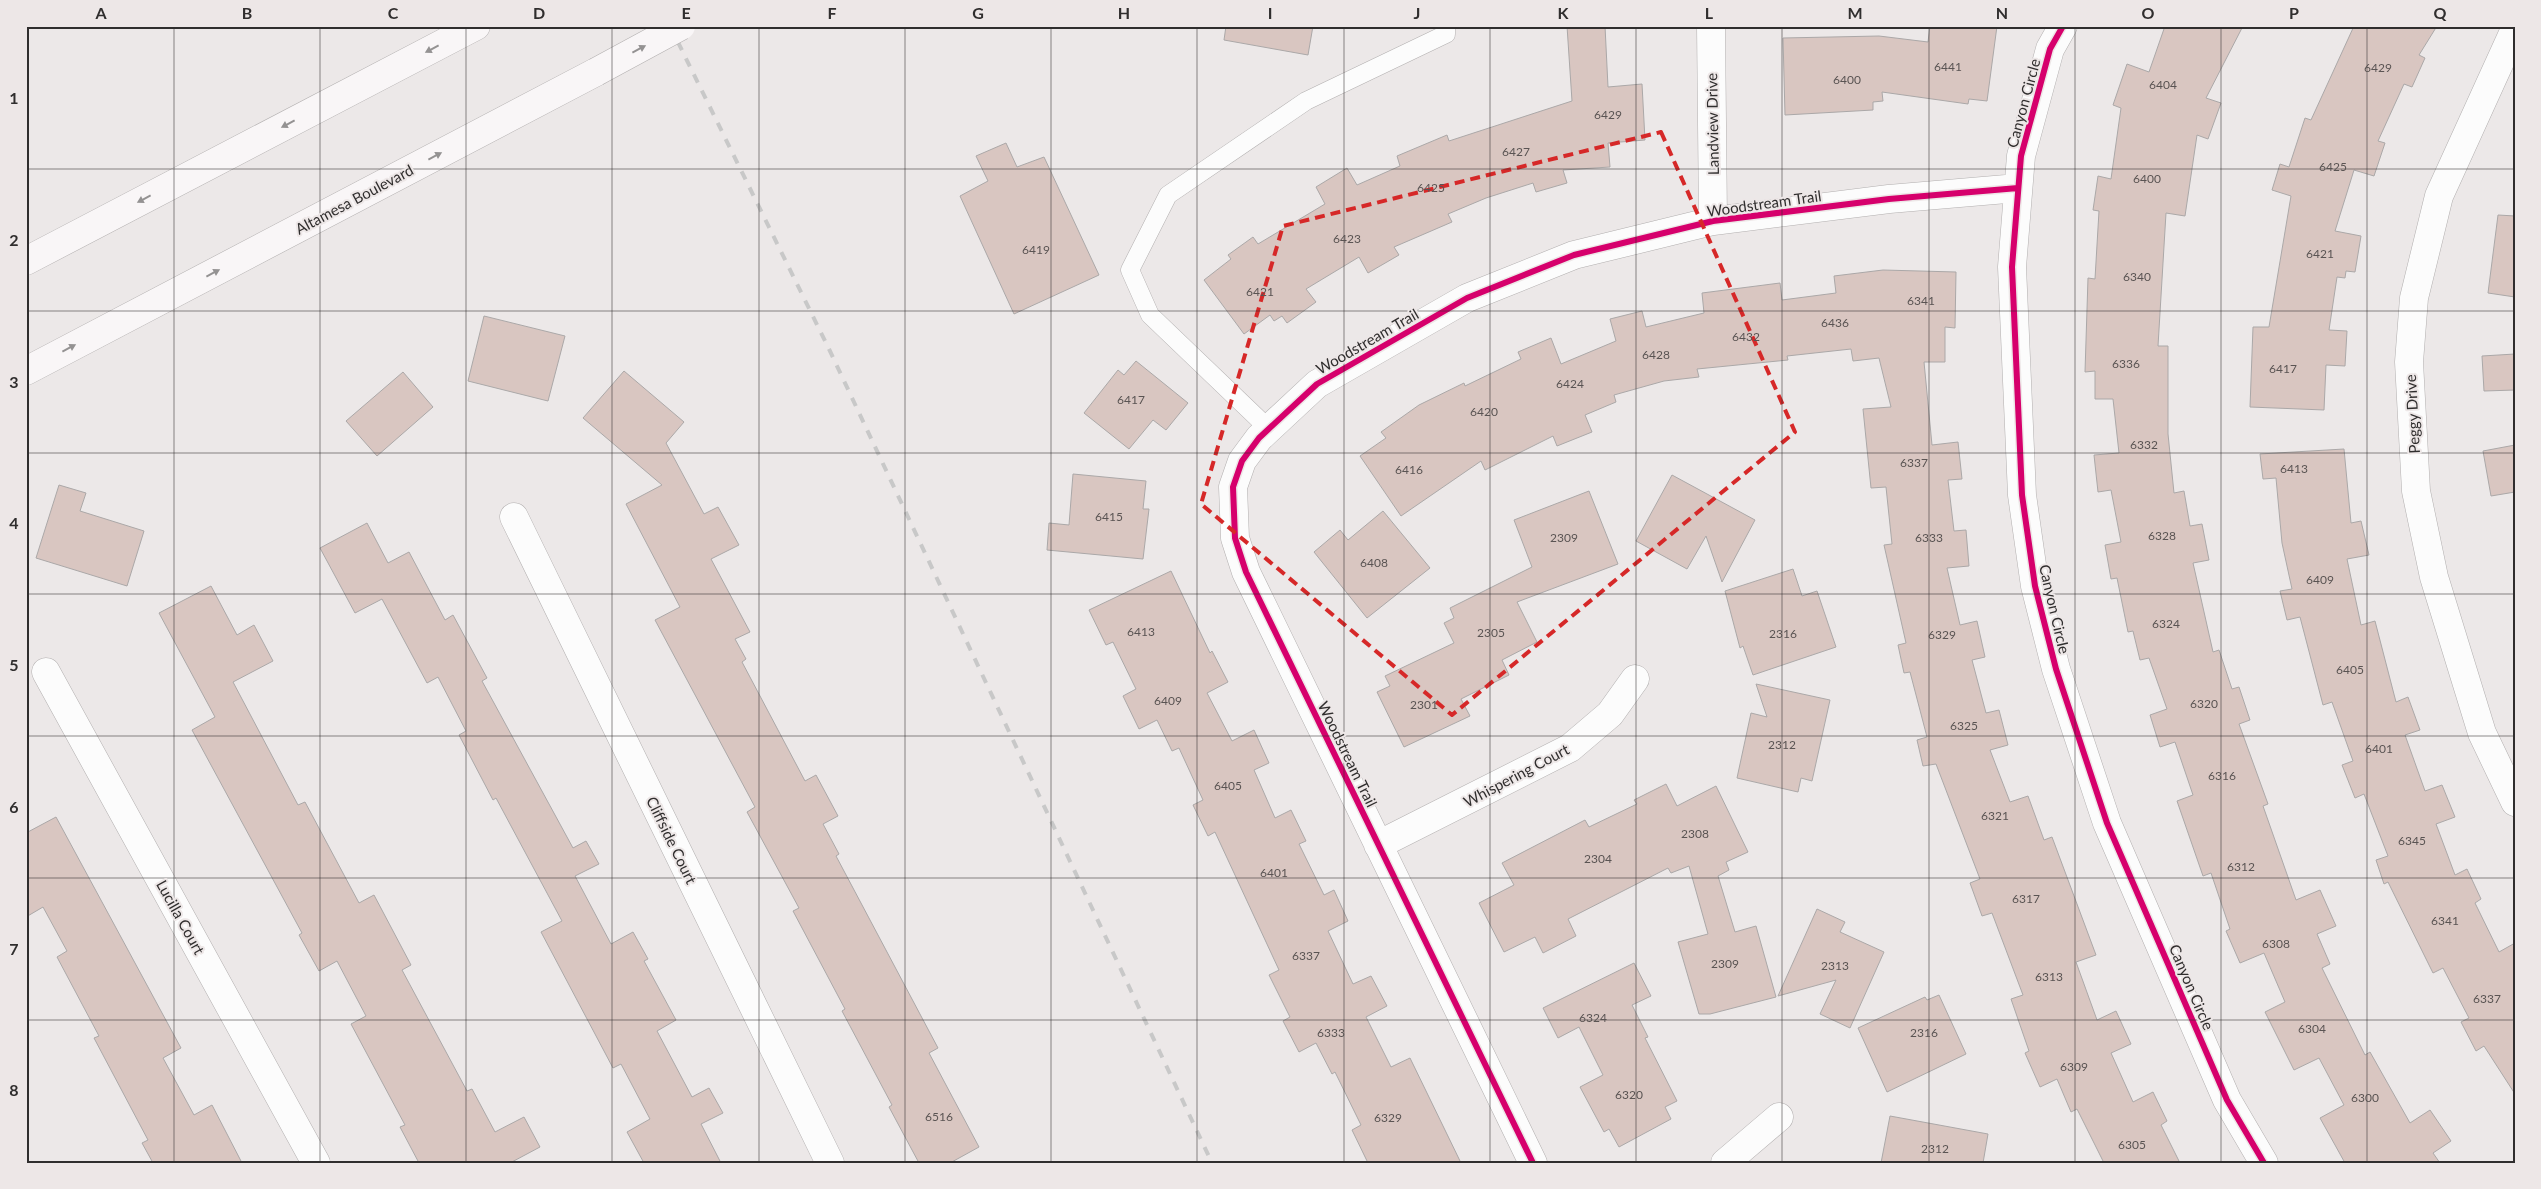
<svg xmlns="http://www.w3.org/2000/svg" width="2541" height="1189" viewBox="0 0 2541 1189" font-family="Lato,sans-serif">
	<rect width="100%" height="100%" fill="#ece8e8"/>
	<path fill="#d9c6c1" stroke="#aba8a8" d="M1226 26H1313L1308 55 1224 40Z
		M1567 26H1605L1608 87 1642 84 1645 140 1608 143 1610 167 1563 170 1567 183 1536 192 1533 183 1486 198 1448 214 1452 222 1394 247 1399 255 1368 273 1359 257 1306 289 1316 302 1287 323 1282 316 1274 321 1270 315 1244 334 1204 280 1231 259 1228 255 1253 237 1258 244 1325 204 1316 187 1347 168 1357 185 1400 166 1397 156 1447 135 1449 141 1572 101Z
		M1930 26H1997L1987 101 1969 99 1968 104 1882 92 1883 101 1873 102V110L1785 115 1783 38 1879 36 1928 42Z
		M2165 26H2243L2206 98 2221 103 2208 139 2197 135 2185 216 2166 213 2158 346H2168V434L2174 493 2184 491 2190 526 2202 524 2209 560 2193 563 2213 652 2219 650 2232 689 2239 687 2250 720 2239 724 2268 804 2263 806 2296 900 2320 890 2336 926 2317 934 2330 964 2322 968 2365 1055 2370 1052 2410 1123 2430 1110 2451 1141 2433 1153 2440 1163H2345L2320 1118 2344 1105 2319 1058 2294 1070 2265 1012 2285 1002 2264 953 2240 963 2226 931 2230 929 2211 873 2203 876 2177 801 2193 795 2175 742 2160 747 2150 715 2167 709 2149 658 2140 660 2133 631 2128 632 2117 578 2111 579 2105 545 2121 542 2111 490 2098 492 2094 455 2119 453 2113 399H2095V371L2085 372 2088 278 2095 279 2099 211 2093 210 2098 176 2111 179 2121 108 2113 105 2127 64 2149 72Z
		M2354 26H2437L2419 55 2425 58 2412 87 2404 84 2378 141 2385 143 2374 176 2354 170 2335 231 2361 236 2355 272 2346 271 2345 278 2337 277 2329 330 2347 331 2345 366 2326 365 2324 410 2250 407 2253 327H2269L2291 196 2272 190 2280 164 2289 167 2305 118 2311 120Z
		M1006 143 1017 167 1044 157 1099 275 1014 314 960 196 988 181 976 156Z
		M2498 215 2515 216V297L2488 293Z
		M1883 270 1956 272 1955 328 1945 327V362H1924L1932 445 1958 442 1962 479 1948 480 1954 531 1966 530 1969 566 1947 568 1960 625 1977 621 1985 657 1972 660 1986 713 1999 710 2008 745 1990 750 2010 802 2028 796 2044 840 2052 837 2096 955 2076 962 2097 1020 2116 1011 2131 1044 2111 1053 2133 1102 2153 1092 2167 1121 2161 1125 2180 1163H2104L2077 1109 2071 1112 2057 1079 2040 1087 2025 1053 2029 1051 2011 999 2023 995 1992 913 1982 916 1970 883 1980 879 1936 764 1923 766 1917 740 1927 737 1910 672 1904 673 1898 645 1906 643 1884 545 1892 544 1886 487 1871 488 1863 409 1891 407 1879 358 1853 361 1851 349 1787 356 1788 360 1697 369 1699 377 1664 381 1614 395 1616 402 1585 415 1592 432 1557 446 1553 436 1485 470 1481 461 1401 516 1360 456 1386 438 1381 432 1419 405 1464 383 1465 386 1521 359 1518 352 1551 338 1561 364 1616 341 1610 319 1642 311 1646 327 1704 313 1702 293 1780 283 1782 300 1836 293 1834 276Z
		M484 316 565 336 548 401 468 381Z
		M2515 354V390L2484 391 2482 356Z
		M1136 361 1188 403 1166 430 1153 420 1129 449 1084 413 1118 370 1124 375Z
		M624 371 684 422 666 443 704 514 718 507 739 545 711 559 750 632 735 639 746 659 742 662 805 781 816 775 838 816 823 824 839 854 836 856 938 1048 929 1053 979 1147 950 1163H919L889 1107 892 1105 842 1011 845 1009 793 911 799 908 747 812 755 807 655 620 680 607 626 504 662 485 583 418Z
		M403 372 433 407 377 456 346 421Z
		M2515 445V492L2491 496 2483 451Z
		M2344 449 2351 523 2361 521 2369 555 2347 559 2361 625 2375 621 2396 702 2408 697 2420 730 2405 735 2425 791 2442 785 2455 817 2436 824 2455 875 2467 869 2481 899 2475 903 2499 952 2515 943V1094L2484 1046 2476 1051 2461 1022 2469 1018 2443 968 2433 973 2388 882 2384 884 2376 860 2388 856 2364 794 2355 798 2342 765 2353 761 2332 702 2323 705 2300 617 2287 620 2280 591 2292 589 2282 543 2276 478 2263 479 2260 454Z
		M1073 474 1146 481 1143 509H1149L1143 559 1047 550 1049 523 1069 525Z
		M1672 475 1755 520 1722 582 1706 536 1687 569 1636 541Z
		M59 485 86 493 80 511 144 531 127 586 36 558Z
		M1589 491 1618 564 1517 602 1537 642 1502 660 1509 675 1461 699 1470 716 1404 747 1377 692 1390 686 1385 676 1454 643 1444 623 1454 618 1450 608 1532 567 1514 520Z
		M1383 511 1430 568 1367 618 1314 552 1340 530 1348 540Z
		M367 523 388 563 409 552 445 620 453 615 487 678 482 681 573 848 586 841 599 864 575 876 611 944 633 932 648 959 644 961 676 1020 657 1031 692 1097 709 1088 723 1113 701 1124 721 1163H644L627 1132 650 1119 621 1064 613 1068 541 932 562 921 496 798 493 800 459 735 466 731 438 677 427 683 382 599 355 613 320 548Z
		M1793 569 1802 596 1817 591 1836 647 1753 675 1743 646 1740 648 1725 591Z
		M1171 571 1210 653 1212 651 1228 682 1207 693 1232 741 1254 730 1269 763 1254 770 1275 818 1291 810 1306 841 1299 844 1324 895 1334 890 1348 921 1328 931 1353 984 1371 976 1387 1006 1366 1017 1391 1067 1410 1058 1461 1163H1368L1352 1130 1361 1125 1335 1072 1332 1074 1316 1043 1299 1052 1283 1021 1290 1017 1269 975 1279 970 1215 832 1208 836 1193 805 1203 800 1179 748 1172 751 1157 720 1139 729 1123 696 1136 689 1113 642 1106 645 1089 610Z
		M211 586 237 635 254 625 273 661 233 682 298 805 305 802 359 903 374 895 411 965 402 970 467 1091 472 1089 495 1132 524 1117 540 1147 510 1163H419L400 1127 405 1125 351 1024 366 1016 337 961 319 971 299 935 302 933 192 730 215 717 159 613Z
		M1756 684 1830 700 1812 781 1801 778 1798 792 1737 778 1751 713 1767 717Z
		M1666 784 1677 806 1716 786 1748 852 1726 862 1729 870 1718 876 1735 932 1756 926 1776 997 1710 1014H1699L1678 942 1708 934 1689 866 1671 873 1668 868 1568 919 1576 936 1543 953 1535 937 1504 952 1479 903 1514 885 1502 863 1585 820 1589 827 1637 804 1634 800Z
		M56 817 181 1048 163 1058 194 1115 212 1105 242 1163H153L142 1143 148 1140 94 1038 99 1036 57 957 67 951 43 907 26 917V833Z
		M1817 909 1845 922 1840 932 1884 952 1850 1028 1820 1014 1836 980 1778 996Z
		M1634 963 1651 996 1632 1005 1648 1037 1645 1038 1677 1101 1665 1107 1671 1119 1619 1147 1609 1129 1604 1132 1580 1087 1603 1075 1579 1027 1558 1038 1543 1008Z
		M1939 995 1966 1054 1887 1092 1858 1028 1925 997 1927 1000Z
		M1890 1116 1988 1134 1983 1163H1881Z"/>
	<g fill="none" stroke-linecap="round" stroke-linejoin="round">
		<g stroke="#b2afaf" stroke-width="19">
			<path id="service" d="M1269 429 1150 315 1130 270 1168 195 1306 101 1446 34V26"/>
		</g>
		<g stroke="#b2afaf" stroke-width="29">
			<path id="minor" d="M1711 26 1713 221
				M2063 26 2050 49 2021 156 2012 267 2022 495 2035 586 2056 669 2107 823 2227 1100 2264 1163
				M2515 29 2439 196 2414 298 2409 362 2416 491 2434 577 2482 733 2515 802
				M514 517 830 1163
				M46 672 316 1163
				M1378 845 1570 748 1610 714 1635 679
				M1533 1163 1246 572 1235 538 1233 487 1242 461 1259 438 1317 384 1467 298 1574 255 1713 221 1889 199 2018 188
				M1725 1163 1779 1117"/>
		</g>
		<g stroke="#b2afaf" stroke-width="29">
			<path id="secondary" d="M26 261 476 26
				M26 371 596 72"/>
		</g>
		<use href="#service" stroke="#fcfcfc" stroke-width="18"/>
		<use href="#minor" stroke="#fcfcfc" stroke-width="28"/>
		<use href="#secondary" stroke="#f9f6f7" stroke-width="28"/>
		<path stroke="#c8c8c8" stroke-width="4" stroke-dasharray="9 9" stroke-linecap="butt" d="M670 26 829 349 1212 1163"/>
		<g stroke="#b2afaf" stroke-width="29" stroke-linecap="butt">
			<path id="secondary-bridge" d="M596 72 681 26"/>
		</g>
		<use href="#secondary-bridge" stroke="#f9f6f7" stroke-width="28"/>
		<g stroke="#ede7e7" stroke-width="9">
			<path id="cycleway" d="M2063 26 2050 49 2021 156 2012 267 2022 495 2035 586 2056 669 2107 823 2227 1100 2264 1163
				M1533 1163 1246 572 1235 538 1233 487 1242 461 1259 438 1317 384 1467 298 1574 255 1713 221 1889 199 2018 188"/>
		</g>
		<use href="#cycleway" stroke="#d6006c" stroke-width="6"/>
	</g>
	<defs><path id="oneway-solid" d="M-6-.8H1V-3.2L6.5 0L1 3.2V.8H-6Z" transform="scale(1.25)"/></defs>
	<g fill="#949292">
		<use href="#oneway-solid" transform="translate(432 49) rotate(152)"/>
		<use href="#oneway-solid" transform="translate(639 49) rotate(-28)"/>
		<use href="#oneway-solid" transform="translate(288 124) rotate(152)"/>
		<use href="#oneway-solid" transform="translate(435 156) rotate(-28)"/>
		<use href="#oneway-solid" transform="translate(144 199) rotate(152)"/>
		<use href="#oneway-solid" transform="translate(213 273) rotate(-28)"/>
		<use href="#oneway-solid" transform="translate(69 348) rotate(-28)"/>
	</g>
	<path fill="none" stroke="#d62828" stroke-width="4" stroke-dasharray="10 6" stroke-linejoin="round" d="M1661 132 1795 432 1452 715 1201 504 1283 226Z"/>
	<path fill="none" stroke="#302e2e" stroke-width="1" stroke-opacity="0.55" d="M174 26V1163M320 26V1163M466 26V1163M612 26V1163M759 26V1163M905 26V1163M1051 26V1163M1197 26V1163M1344 26V1163M1490 26V1163M1636 26V1163M1782 26V1163M1929 26V1163M2075 26V1163M2221 26V1163M2367 26V1163M26 169H2515M26 311H2515M26 453H2515M26 594H2515M26 736H2515M26 878H2515M26 1020H2515"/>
	<g text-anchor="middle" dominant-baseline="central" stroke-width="4" stroke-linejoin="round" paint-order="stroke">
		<g font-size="12" fill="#5a5453">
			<text x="1948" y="66">6441</text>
			<text x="2378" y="67">6429</text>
			<text x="1847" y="79">6400</text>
			<text x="2163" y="84">6404</text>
			<text x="1608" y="114">6429</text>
			<text x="1516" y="151">6427</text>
			<text x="2333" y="166">6425</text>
			<text x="2147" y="178">6400</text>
			<text x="1431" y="187">6425</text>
			<text x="1347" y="238">6423</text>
			<text x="1036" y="249">6419</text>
			<text x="2320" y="253">6421</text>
			<text x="2137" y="276">6340</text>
			<text x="1260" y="291">6421</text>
			<text x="1921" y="300">6341</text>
			<text x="1835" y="322">6436</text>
			<text x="1746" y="336">6432</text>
			<text x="1656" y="354">6428</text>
			<text x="2126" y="363">6336</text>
			<text x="2283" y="368">6417</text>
			<text x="1570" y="383">6424</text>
			<text x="1131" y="399">6417</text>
			<text x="1484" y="411">6420</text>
			<text x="2144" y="444">6332</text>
			<text x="1914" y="462">6337</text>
			<text x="2294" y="468">6413</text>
			<text x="1409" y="469">6416</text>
			<text x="1109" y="516">6415</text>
			<text x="2162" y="535">6328</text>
			<text x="1564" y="537">2309</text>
			<text x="1929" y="537">6333</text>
			<text x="1374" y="562">6408</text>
			<text x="2320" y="579">6409</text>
			<text x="2166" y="623">6324</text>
			<text x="1141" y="631">6413</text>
			<text x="1491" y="632">2305</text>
			<text x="1783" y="633">2316</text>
			<text x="1942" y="634">6329</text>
			<text x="2350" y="669">6405</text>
			<text x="1168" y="700">6409</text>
			<text x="2204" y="703">6320</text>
			<text x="1424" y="704">2301</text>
			<text x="1964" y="725">6325</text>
			<text x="1782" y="744">2312</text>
			<text x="2379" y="748">6401</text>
			<text x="2222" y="775">6316</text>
			<text x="1228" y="785">6405</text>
			<text x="1995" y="815">6321</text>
			<text x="1695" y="833">2308</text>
			<text x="2412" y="840">6345</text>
			<text x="1598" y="858">2304</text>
			<text x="2241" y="866">6312</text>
			<text x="1274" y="872">6401</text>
			<text x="2026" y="898">6317</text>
			<text x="2445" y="920">6341</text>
			<text x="2276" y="943">6308</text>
			<text x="1306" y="955">6337</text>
			<text x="1725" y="963">2309</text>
			<text x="1835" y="965">2313</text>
			<text x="2049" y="976">6313</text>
			<text x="2487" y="998">6337</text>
			<text x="1593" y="1017">6324</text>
			<text x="2312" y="1028">6304</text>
			<text x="1331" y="1032">6333</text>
			<text x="1924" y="1032">2316</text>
			<text x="2074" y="1066">6309</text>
			<text x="1629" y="1094">6320</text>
			<text x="2365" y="1097">6300</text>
			<text x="939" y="1116">6516</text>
			<text x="1388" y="1117">6329</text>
			<text x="2132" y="1144">6305</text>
			<text x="1935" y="1148">2312</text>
		</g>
		<g font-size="15" fill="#302e2e" stroke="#ede7e7">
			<text transform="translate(2023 103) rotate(-75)">Canyon Circle</text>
			<text transform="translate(1712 124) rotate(-91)">Landview Drive</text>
			<text transform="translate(354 199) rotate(-28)">Altamesa Boulevard</text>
			<text transform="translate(1764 203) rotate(-8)">Woodstream Trail</text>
			<text transform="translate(1367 341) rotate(-30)">Woodstream Trail</text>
			<text transform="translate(2412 414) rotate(-93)">Peggy Drive</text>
			<text transform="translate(2055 609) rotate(77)">Canyon Circle</text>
			<text transform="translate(1348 754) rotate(64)">Woodstream Trail</text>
			<text transform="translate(1516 775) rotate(-28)">Whispering Court</text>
			<text transform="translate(672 840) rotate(64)">Cliffside Court</text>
			<text transform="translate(181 917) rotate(61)">Lucilla Court</text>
			<text transform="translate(2192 987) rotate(67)">Canyon Circle</text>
		</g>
	</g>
	<rect width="2541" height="1189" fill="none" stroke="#ede7e7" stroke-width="55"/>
	<rect x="28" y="28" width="2486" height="1134" fill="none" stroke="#302e2e" stroke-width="2"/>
	<g font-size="16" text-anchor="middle" font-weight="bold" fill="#302e2e">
		<text x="101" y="19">A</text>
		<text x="247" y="19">B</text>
		<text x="393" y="19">C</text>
		<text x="539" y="19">D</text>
		<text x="686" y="19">E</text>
		<text x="832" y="19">F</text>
		<text x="978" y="19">G</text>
		<text x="1124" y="19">H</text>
		<text x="1270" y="19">I</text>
		<text x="1417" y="19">J</text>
		<text x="1563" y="19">K</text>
		<text x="1709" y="19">L</text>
		<text x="1855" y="19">M</text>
		<text x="2002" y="19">N</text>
		<text x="2148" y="19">O</text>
		<text x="2294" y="19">P</text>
		<text x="2440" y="19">Q</text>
		<text x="14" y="104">1</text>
		<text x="14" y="246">2</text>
		<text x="14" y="388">3</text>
		<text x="14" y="529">4</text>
		<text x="14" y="671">5</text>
		<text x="14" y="813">6</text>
		<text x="14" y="955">7</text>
		<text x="14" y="1096">8</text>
	</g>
</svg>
